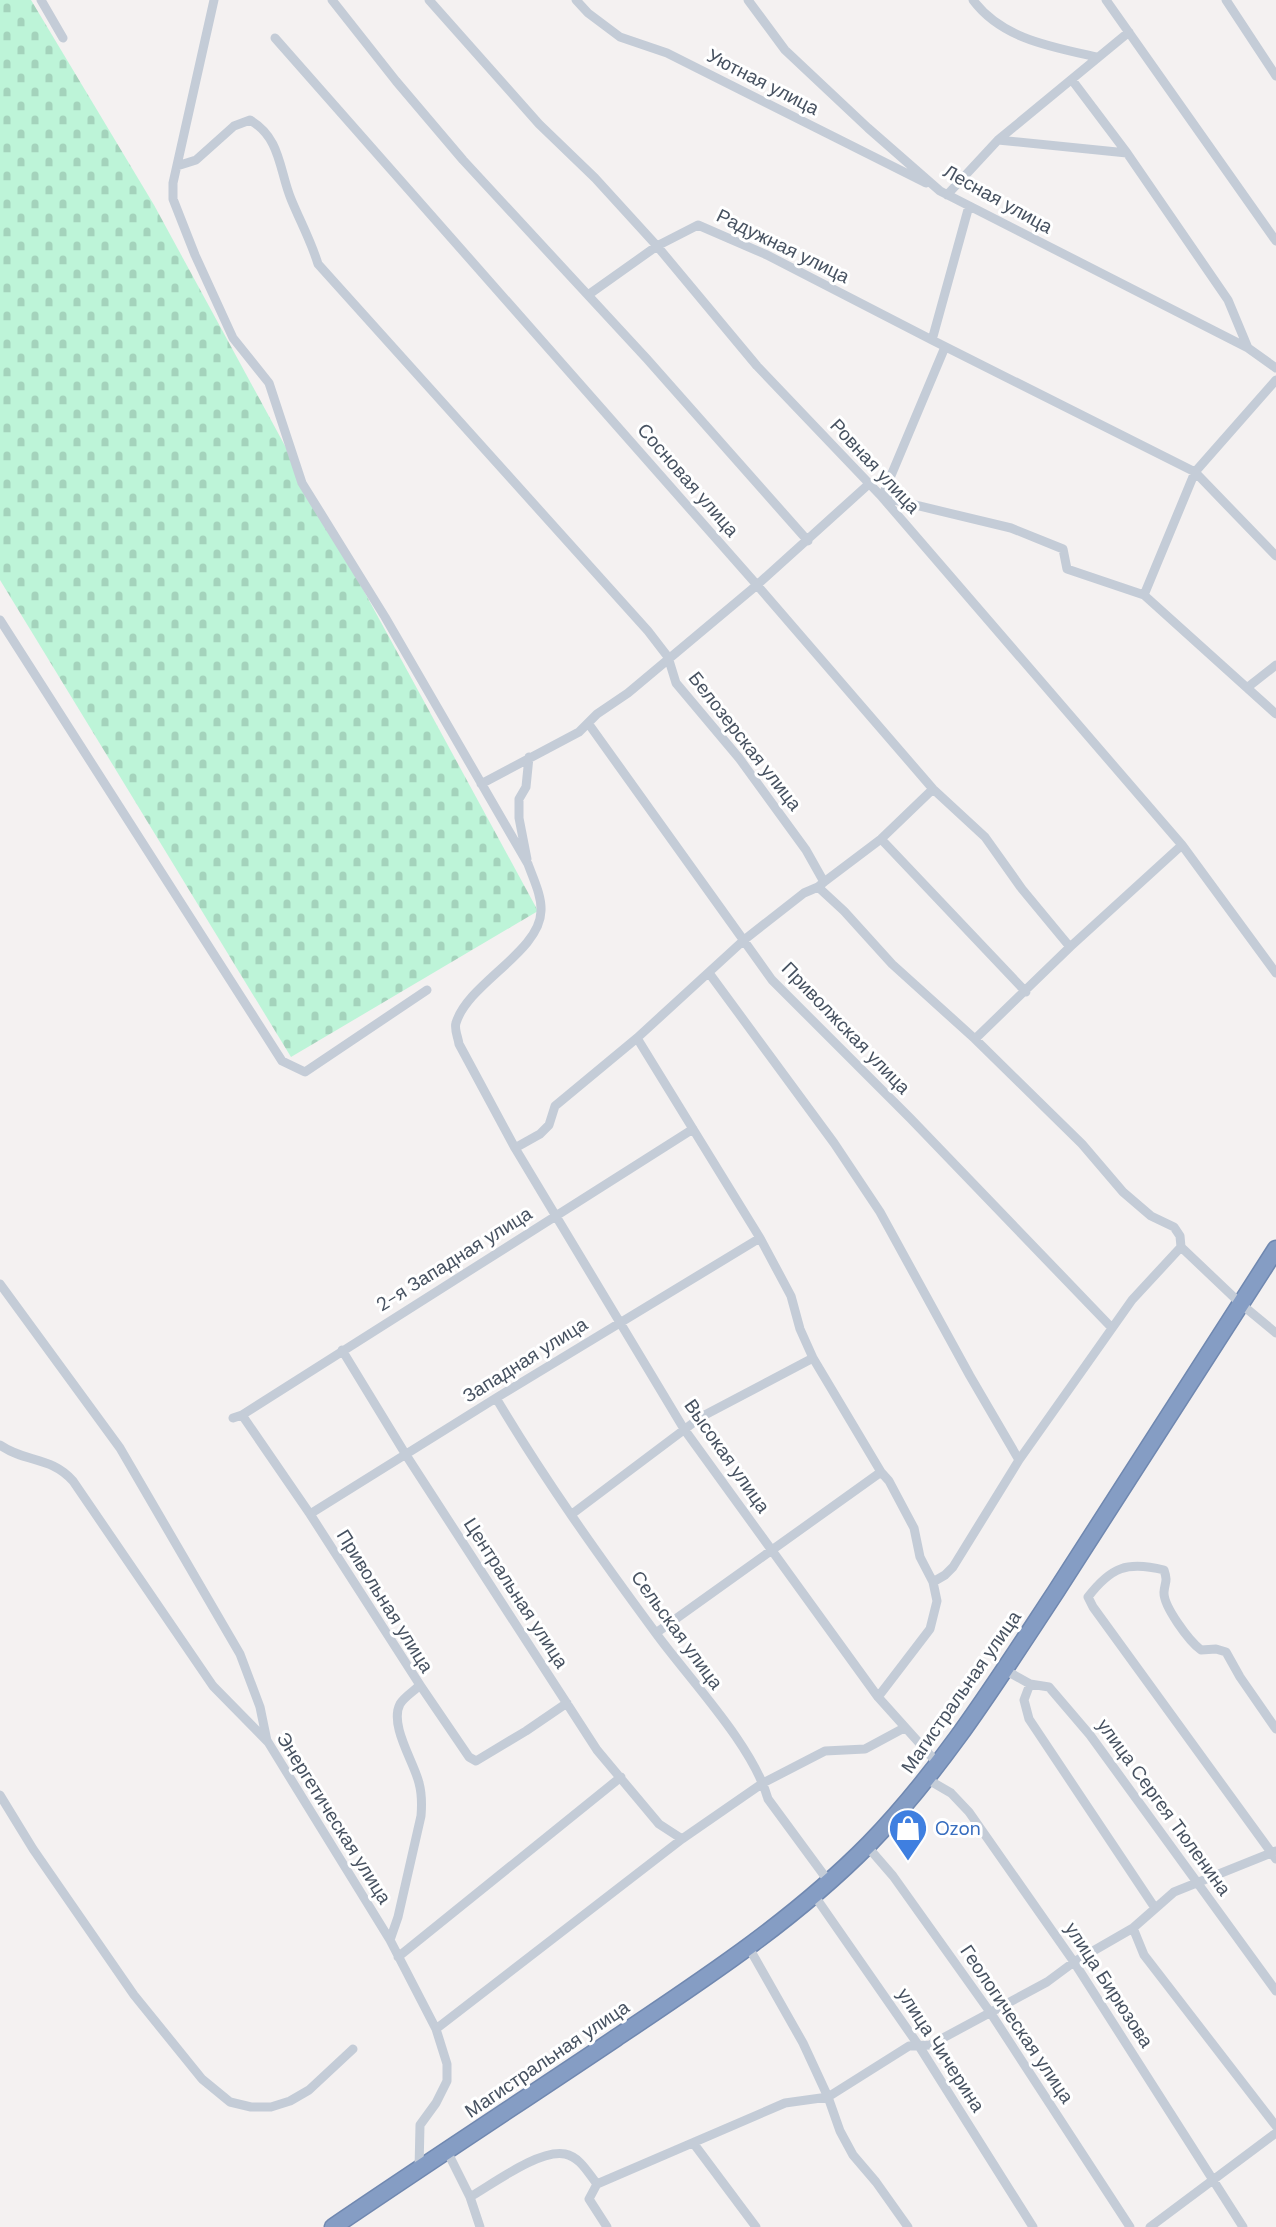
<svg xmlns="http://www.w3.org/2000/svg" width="1276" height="2227" viewBox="0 0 1276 2227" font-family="'DM Sans',sans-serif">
	<defs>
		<pattern id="cemetery-stones" width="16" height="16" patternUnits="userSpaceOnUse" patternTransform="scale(1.75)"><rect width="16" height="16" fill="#bdf4d8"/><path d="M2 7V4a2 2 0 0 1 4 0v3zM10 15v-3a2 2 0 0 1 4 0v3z" fill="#a4d3bc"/></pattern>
	</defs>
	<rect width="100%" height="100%" fill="#f4f1f1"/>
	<path fill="url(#cemetery-stones)" d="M0 0H31L154 205 538 911 291 1057 0 580Z"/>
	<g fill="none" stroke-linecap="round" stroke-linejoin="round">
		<g stroke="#7088b0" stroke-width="19">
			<path id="highway" d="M333 2227C427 2163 522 2101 616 2038 704 1979 794 1920 869 1844 942 1769 997 1681 1055 1593 1129 1479 1202 1364 1276 1249"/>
		</g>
		<path stroke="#c4ccd7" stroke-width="9" d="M41 0 63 38
			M214 0 173 183V199L195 255 233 338 269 383 302 483 385 617 528 864C533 878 542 896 541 911 540 952 468 983 456 1023 454 1029 458 1037 459 1044L515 1148 684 1429 878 1697 939 1765
			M332 0 396 81 463 160 647 359 808 541
			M429 0 539 124 595 178 657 246 757 366 882 497 1182 845 1276 973
			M576 0 588 13 620 37 667 53 926 183
			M748 0 785 50 868 128 940 191 1248 348 1276 368
			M973 0C1002 39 1052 47 1097 57
			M1106 0 1276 241
			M1226 0 1276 76
			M275 38 757 585 933 789 985 837 1022 889 1070 947
			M1072 80 1127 153 1228 300 1248 348
			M998 140 1127 153
			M177 166 196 160 234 126 250 120C281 138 279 170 291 199 300 221 311 241 318 264L648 631 668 657 676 683 739 758 806 850 824 882 818 887 844 911 892 964 975 1039 1082 1144 1123 1192 1151 1216 1174 1227 1180 1236 1181 1247 1241 1304 1276 1333
			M947 195 998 140 1129 32
			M588 295 657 246 698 225 767 255 932 340 1195 472 1276 556
			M932 340 969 206
			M945 347 882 497 1011 528 1063 549 1067 569 1144 595 1276 714
			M1144 595 1195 472 1276 380
			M0 620 282 1061 305 1072 427 990
			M1248 687 1276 665
			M588 723 772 980 910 1118 1112 1328
			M481 784 579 732 597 714 628 693 757 585 870 483
			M881 839 1026 992
			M527 859 519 818V799L526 787 529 757
			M824 882 881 839 933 789
			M709 973 834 1143 880 1212 970 1376 1019 1460
			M637 1038 760 1238 791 1296 800 1329 813 1358 881 1472 889 1481 914 1528 920 1557 933 1582
			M975 1039 1070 947 1182 845
			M515 1148 540 1134 549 1125 555 1106 637 1038 744 940 804 893 818 887
			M0 1284 120 1448 240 1654 260 1707 267 1741
			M342 1350 406 1455 597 1750 659 1824 682 1839
			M496 1398C544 1479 599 1556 655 1632 689 1679 753 1745 768 1799L829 1882
			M242 1415 310 1514 420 1685C414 1691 404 1697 400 1704 389 1725 414 1762 419 1783 422 1794 422 1804 421 1816L398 1917 390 1940
			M233 1418 242 1415 693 1129
			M0 1445C26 1463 51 1456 73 1481L213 1686 268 1742 390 1940 436 2029 447 2064V2081L436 2103 420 2125 419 2169
			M310 1514 496 1398 760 1238
			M572 1514 701 1417 813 1358
			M656 1633 881 1472
			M1005 1670 1030 1684 1049 1687 1090 1735 1276 1991
			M1030 1684 1024 1700 1029 1719 1155 1908
			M420 1685 469 1757 476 1761 526 1731 567 1703
			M878 1697 930 1629 937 1601 933 1582 945 1575 953 1567 1019 1460 1132 1300 1181 1247
			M1276 1729 1240 1677 1226 1652 1216 1649 1201 1650C1189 1641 1163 1606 1164 1592 1165 1581 1168 1582 1164 1570 1127 1561 1111 1567 1088 1597L1093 1607 1276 1859
			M927 1779 951 1793 969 1812 1074 1962 1243 2227
			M0 1795 33 1849 134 1995 202 2079 230 2102 251 2107H271L290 2101 309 2090 353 2049
			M867 1846 893 1876 990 2012 1130 2227
			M814 1895 919 2046 1033 2227
			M1133 1928 1144 1955 1276 2126
			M748 1946 803 2043 828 2097 840 2131 853 2155 876 2182 908 2227
			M398 1957 621 1777
			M436 2029 682 1839 763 1783 825 1751 865 1749 904 1728
			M694 2144 756 2227
			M447 2151 470 2197 480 2227
			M470 2197C493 2184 539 2149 565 2154 580 2157 588 2173 597 2184
			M607 2227 589 2199 597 2184 785 2103 828 2097 909 2046 930 2045 1047 1982 1074 1962 1133 1928 1174 1892 1276 1851
			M1150 2227 1276 2133"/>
		<use href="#highway" stroke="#859dc4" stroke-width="16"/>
	</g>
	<defs>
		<g id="shop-pin" transform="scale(2.0125)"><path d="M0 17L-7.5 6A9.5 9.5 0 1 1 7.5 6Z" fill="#3f7fe0" stroke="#fff"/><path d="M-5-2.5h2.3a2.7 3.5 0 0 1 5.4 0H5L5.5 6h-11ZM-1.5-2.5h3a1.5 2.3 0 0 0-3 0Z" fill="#fff"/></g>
	</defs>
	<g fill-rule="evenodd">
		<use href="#shop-pin" x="908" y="1828"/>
	</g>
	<g text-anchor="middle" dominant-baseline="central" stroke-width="6" stroke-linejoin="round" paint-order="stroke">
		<g font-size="19" fill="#475261" stroke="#fff">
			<text transform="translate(763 82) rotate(27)">Уютная улица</text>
			<text transform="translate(998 199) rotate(29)">Лесная улица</text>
			<text transform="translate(783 246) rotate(26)">Радужная улица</text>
			<text transform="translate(875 466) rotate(47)">Ровная улица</text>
			<text transform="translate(688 480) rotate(49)">Сосновая улица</text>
			<text transform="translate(745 741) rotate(52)">Белозерская улица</text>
			<text transform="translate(846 1028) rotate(46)">Приволжская улица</text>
			<text transform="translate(454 1259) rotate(-32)">2-я Западная улица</text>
			<text transform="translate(525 1360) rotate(-32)">Западная улица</text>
			<text transform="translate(727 1456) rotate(55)">Высокая улица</text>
			<text transform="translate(516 1593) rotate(57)">Центральная улица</text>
			<text transform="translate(385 1601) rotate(58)">Привольная улица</text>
			<text transform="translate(677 1630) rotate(54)">Сельская улица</text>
			<text transform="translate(961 1692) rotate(-55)">Магистральная улица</text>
			<text transform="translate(1164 1807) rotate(54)">улица Сергея Тюленина</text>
			<text transform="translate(334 1818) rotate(58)">Энергетическая улица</text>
			<text transform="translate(1109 1985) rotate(57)">улица Бирюзова</text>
			<text transform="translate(1017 2024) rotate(56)">Геологическая улица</text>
			<text transform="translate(941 2050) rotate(57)">улица Чичерина</text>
			<text transform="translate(547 2059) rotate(-34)">Магистральная улица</text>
		</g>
		<g font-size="19" fill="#366cbe" stroke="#fff" text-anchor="start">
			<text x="935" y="1828">Ozon</text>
		</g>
	</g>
</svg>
